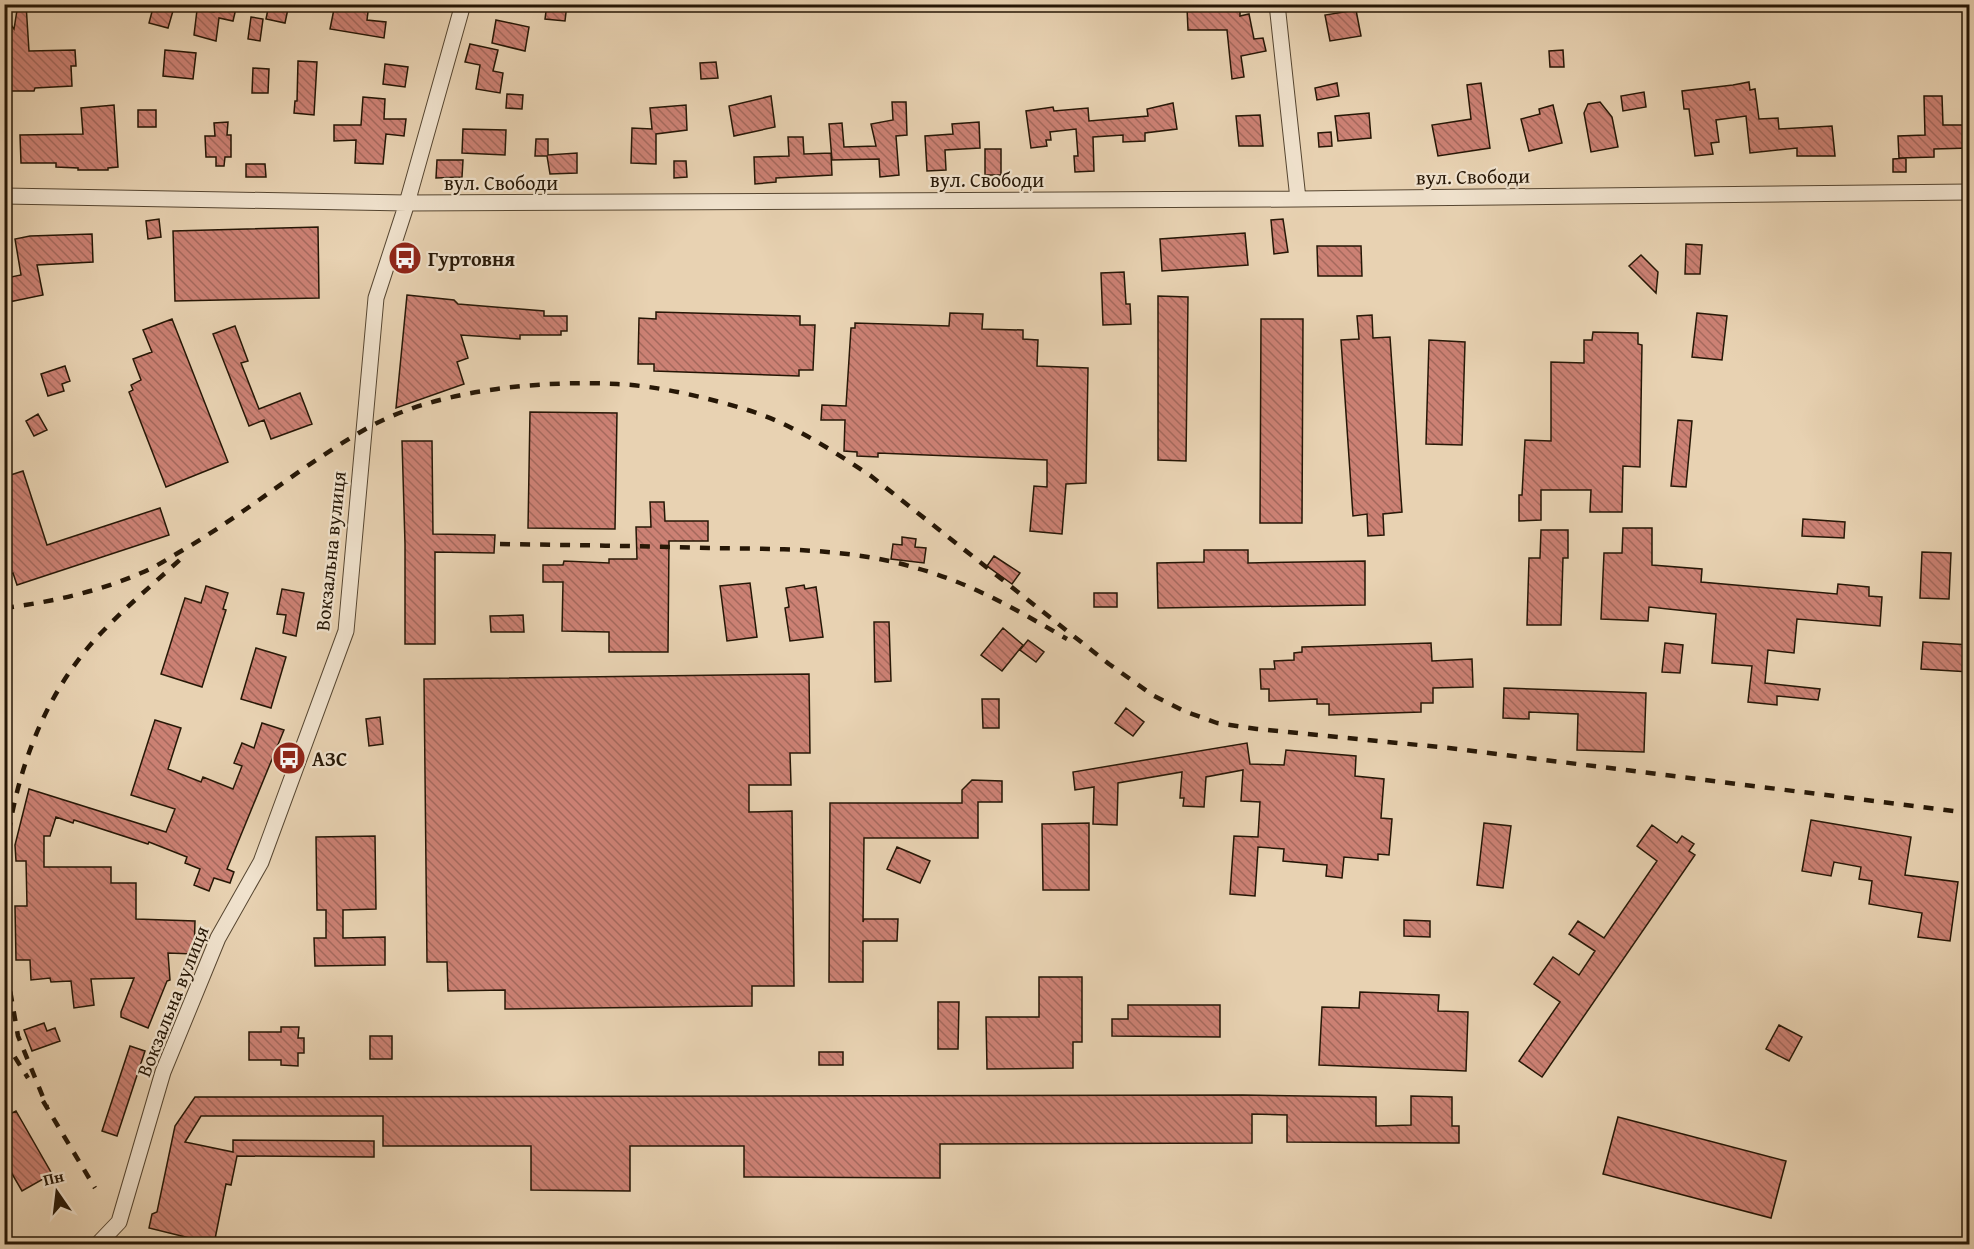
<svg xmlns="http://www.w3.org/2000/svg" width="1974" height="1249" viewBox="0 0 1974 1249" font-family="'Gentium Book Plus',serif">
	<defs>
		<pattern id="building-back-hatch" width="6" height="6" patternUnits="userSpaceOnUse" patternTransform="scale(1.5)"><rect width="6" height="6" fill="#cc8174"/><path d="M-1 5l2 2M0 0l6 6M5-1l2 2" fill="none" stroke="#a5695d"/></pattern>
	</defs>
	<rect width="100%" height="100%" fill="#e8d2b2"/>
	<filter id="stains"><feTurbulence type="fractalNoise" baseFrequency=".00333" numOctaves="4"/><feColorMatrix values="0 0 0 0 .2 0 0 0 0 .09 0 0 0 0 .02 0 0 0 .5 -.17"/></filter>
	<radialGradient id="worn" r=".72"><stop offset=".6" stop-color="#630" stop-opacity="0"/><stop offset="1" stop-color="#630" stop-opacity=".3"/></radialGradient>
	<path fill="url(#building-back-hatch)" stroke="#261706" stroke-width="1.5" d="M18 4H26L29 51 75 50 76 66H71L72 86 35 88 34 91H11V73H4V56H11L9 22 14 29Z
		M154 4H175L168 28 149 23Z
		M216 4H237L233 21 219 18 216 41 194 35 197 10 214 12Z
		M269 4H289L285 23 266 19Z
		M335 4H369L367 20 386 22 384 38 330 29Z
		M547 4H567L565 21 545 19Z
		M1189 4H1240V16L1249 14 1254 39 1263 38 1266 51 1241 56 1244 77 1232 79 1227 30H1188L1187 8H1189Z
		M1356 10 1361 36 1330 41 1325 15Z
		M251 17 263 19 260 41 248 39Z
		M496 20 529 27 525 51 492 43Z
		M470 44 498 50 493 71 503 73 500 93 476 89 480 65 465 62Z
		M165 50 196 53 193 79 163 76Z
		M1563 50 1564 67H1550L1549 51Z
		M298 61 317 62 314 115 294 113 295 101H297Z
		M716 62 718 78 701 79 700 63Z
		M385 64 408 67 405 87 383 84Z
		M253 68 269 69 268 93H252Z
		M1749 82 1750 90 1755 89 1759 119 1778 118 1779 129 1832 126 1835 156H1797V148L1750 153 1746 116 1716 120 1719 142 1711 143 1713 154 1695 156 1689 109H1684L1682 91 1733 85Z
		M1337 83 1339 96 1317 100 1315 88Z
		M1481 83 1490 148 1438 156 1432 125 1471 119 1467 85Z
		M1644 92 1646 107 1623 111 1621 96Z
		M507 94 523 95 522 109 506 108Z
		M771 96 775 127 734 136 729 106Z
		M1924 96H1942L1943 125H1970V148L1934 149V157L1899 158 1898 136 1925 135Z
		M363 97 385 99 384 119H406L404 136 386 134 383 164 355 163 356 140 334 141V125H361Z
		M892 102H906L907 135 896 136 899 175 880 177 879 159 832 160 829 124 842 123 844 147 876 146 871 124 893 120Z
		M1600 102 1612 117 1618 147 1591 152 1584 113 1588 104Z
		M1173 103 1177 129 1145 133V141L1123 142V135L1093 137 1094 171 1075 172 1074 156H1078L1076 129 1050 132 1051 140H1046L1047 146 1031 148 1026 111 1053 107 1054 111 1088 108 1089 121 1148 116 1147 109Z
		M114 105 118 167 108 168V170H78V168L56 167V163H21L20 135 83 134 81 108Z
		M686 105 687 130 656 134V164L631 163 632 128 652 129 650 108Z
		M1553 105 1562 143 1529 151 1521 119 1540 114 1539 109Z
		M138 110H156V127H138Z
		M1369 113 1371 138 1338 141 1335 116Z
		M1260 115 1263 146H1239L1236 116Z
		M228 122 227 135H231V157H225L224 166H216V157H206L205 136H215L214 123Z
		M979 122 980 148 945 150 946 170 927 171 925 136 953 134 952 124Z
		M463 129 506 130 505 155 462 153Z
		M1331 132 1332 146 1319 147 1318 133Z
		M788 137H803L804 154 831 153 832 175 776 178V182L755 184 754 157 789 156Z
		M536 139H548V155L577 153V173L550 174 547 156H535Z
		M985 149H1001V175H985Z
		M1906 158V172H1893V159Z
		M437 160H463L462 177 436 178Z
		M674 161H686L687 177 674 178Z
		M246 164H265L266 177H246Z
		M159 219 161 237 148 239 146 221Z
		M1283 219 1288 252 1274 254 1271 220Z
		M318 227 319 298 175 301 173 231Z
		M1245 233 1248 265 1162 271 1160 239Z
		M92 234 93 262 37 265 43 295 4 303V288L7 287 6 278 21 275 15 239 30 236Z
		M1686 244 1702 245 1700 274H1685Z
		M1317 246H1361L1362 276H1318Z
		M1641 255 1658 272 1656 293 1629 266Z
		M1124 272 1126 304H1130L1131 324 1103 325 1101 273Z
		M407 295 454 300 458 304 544 311V316H567V331H561V335H520V339L461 335 468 358 457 362 464 384 396 408Z
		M1158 296 1188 297 1186 461 1158 460Z
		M656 312 800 316V325H815L813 370H799V376L654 371V364H638L639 318 656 319Z
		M950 313 983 314 982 329 1023 330V339L1038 340 1037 366 1088 368 1086 483 1066 484 1062 534 1030 531 1034 486 1047 487V460L878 453V457L857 456V452L844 451 845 420H821L822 405 846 406 851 328H855V323L949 326Z
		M1697 313 1727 316 1722 360 1692 357Z
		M1372 315 1373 338 1390 337 1402 512 1383 514 1384 535 1368 536 1367 514 1353 516 1341 340 1359 339 1357 316Z
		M172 319 228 462 166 487 129 392 133 390 131 385 141 380 133 359 152 352 143 330Z
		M1261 319H1303L1302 523H1260Z
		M235 326 248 361 241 363 259 409 300 393 312 424 271 439 264 420 249 426 213 334Z
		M1593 332 1638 333V344L1642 345 1640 467 1623 466 1622 512H1590L1591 490H1541V520L1519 521V495H1522L1525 440 1551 441V362L1584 363V340H1592Z
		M1429 340 1465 342 1462 445 1426 444Z
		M65 366 70 381 62 384 64 391 48 396 41 374Z
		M530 412 617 413 615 529 528 528Z
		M38 414 47 430 34 436 26 421Z
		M1678 420 1692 421 1686 487 1671 486Z
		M402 441H432L433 534 495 535 494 553 435 552V644H405V544Z
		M23 471 47 545 160 508 169 535 17 585 13 573 9 575 6 564 9 557 4 544V477Z
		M650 502H664L665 521H708V541H669L668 652H609V632L562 631 563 582H543V565H563L564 561 609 563V559H637L636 527H651Z
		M1803 519 1845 522 1844 538 1802 536Z
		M1623 528H1652V565L1702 569 1701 582 1837 594 1838 584 1869 587V596L1882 597 1880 626 1797 619 1794 653 1768 650 1765 683 1820 689 1818 700 1777 696V705L1748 702 1752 666 1712 663 1716 614 1649 607 1648 621 1601 619 1604 553H1622Z
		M1541 530H1568V558H1563L1561 625H1527L1529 558H1540Z
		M902 537 916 539 915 547 926 548 924 563 891 559 893 544 902 545Z
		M1204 550H1248V563L1365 561V605L1158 608 1157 563 1204 562Z
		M1922 552 1951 553 1949 599 1920 598Z
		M994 556 1020 573 1012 584 987 566Z
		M750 583 757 637 727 641 720 586Z
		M804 585 805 589 816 587 823 637 790 641 785 608 789 607 786 588Z
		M206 586 228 593 223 609 226 610 202 687 161 674 185 598 201 603Z
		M282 589 304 593 296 636 283 633 286 615 277 614Z
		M1094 593H1117V607H1094Z
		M523 615 524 632H491L490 616Z
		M874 622H889L891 681 875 682Z
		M1003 628 1023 645 1002 671 981 655Z
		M1028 640 1044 652 1036 662 1020 650Z
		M1923 642 1970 645V672L1921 669Z
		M1431 643 1432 661 1472 659 1473 687 1433 688V703H1421V712L1329 715V704H1317V699L1269 701V689H1261L1260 669H1275L1274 661 1294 660V653L1302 652V647Z
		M1665 643 1683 645 1680 673 1662 672Z
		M256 648 286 657 271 708 241 699Z
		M809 674 810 753H790L791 785H749V812L792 811 794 986H752V1006L505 1009V990L448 991 447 962H427L424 679Z
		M1504 688 1646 693 1644 752 1577 750 1578 714 1529 712V719L1503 718Z
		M982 699H999V728H983Z
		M1126 708 1144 722 1133 736 1115 723Z
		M380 717 383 744 369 746 366 719Z
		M155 720 181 728 168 769 201 782 203 777 233 789 242 766 234 763 242 743 254 748 262 723 284 730 227 869 234 872 230 883 214 878 209 891 194 885 200 869 185 863 187 857 149 842 148 844 74 820 73 823 56 817 50 836H44V867H111V883H136V919L195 921 194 954 168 953 170 980 167 981 148 1028 121 1017V1012L134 978 91 979 94 1005 74 1008 71 981 51 982 50 978 31 980 30 960H16L15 906H27L26 861H16L15 845 29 789 166 832 175 809 131 795Z
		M1247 743 1250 764 1284 765 1286 750 1356 756 1355 776 1384 779 1381 818 1392 819 1389 855 1378 854V860L1344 857 1342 878 1326 876 1327 865 1283 861 1284 849 1258 847 1255 896 1230 894 1234 836 1258 837 1260 802 1241 801 1243 770 1206 777 1204 807 1183 806 1184 798H1180L1182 772 1118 783 1117 825 1093 824 1094 787 1075 790 1073 772Z
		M972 780 1002 781V802H978V838H864L863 922 864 919H898L897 941H863V982H829L830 803H962V790Z
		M1811 820 1911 837 1905 875 1958 882 1950 941 1918 937 1922 913 1869 904 1872 881 1859 879 1861 867 1834 862 1831 876 1802 871Z
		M1089 823V890H1043L1042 824Z
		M1484 823 1511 826 1503 888 1477 885Z
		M1652 825 1677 843 1682 836 1694 844 1689 851 1695 855 1542 1077 1519 1061 1560 1002 1534 984 1553 957 1579 975 1595 951 1569 934 1578 921 1604 938 1657 861 1637 846Z
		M375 836 376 909 343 910V938L385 937V965L315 966 314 938H326V910H317L316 837Z
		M897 847 930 861 920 883 887 869Z
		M1404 920 1430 921V937L1404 936Z
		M1039 977H1082V1042H1073V1068L987 1069 986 1017H1039Z
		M1360 992 1439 995 1438 1011 1468 1012 1466 1071 1319 1065 1322 1007 1359 1008Z
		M938 1002H959L958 1049H938Z
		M1128 1005H1220V1037L1112 1036V1019H1128Z
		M44 1023 47 1031 55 1028 60 1041 32 1051 24 1030Z
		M1779 1025 1802 1037 1789 1061 1766 1049Z
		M281 1027H299L298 1038H304V1053H298V1066L281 1065V1060H249V1032H281Z
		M370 1036H392V1059H370Z
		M130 1046 145 1051 117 1136 102 1131Z
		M819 1052H843V1065H819Z
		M1243 1095 1376 1097V1126L1411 1125V1096L1452 1097V1126H1459V1143L1287 1142V1115L1252 1114V1143L940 1144V1178L744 1177V1146H630V1191L531 1190V1146H383V1116H201L185 1142 233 1152V1140L374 1141V1157L237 1156 231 1185 226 1184 214 1244 149 1228 152 1214 157 1212 175 1126 195 1097Z
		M16 1111 52 1174 22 1191 4 1160V1117Z
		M1618 1117 1786 1161 1771 1218 1603 1174Z"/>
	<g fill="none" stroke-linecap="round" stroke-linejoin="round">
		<g stroke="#564631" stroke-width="17">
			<path id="street" d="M1277 4 1298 199
				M4 196 407 203 1298 199 1970 192
				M98 1244 119 1222 163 1072 218 938 261 862 346 631 376 298 407 203 463 4"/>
		</g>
		<use href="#street" stroke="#f0e2cd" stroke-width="15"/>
		<path stroke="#261706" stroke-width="4.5" stroke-dasharray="10 10" stroke-linecap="butt" d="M500 544C570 545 639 546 709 548 778 549 850 548 916 568 971 583 1019 611 1067 639
			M4 608C51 602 98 592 141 573 156 567 169 558 183 550 245 514 301 466 364 430 432 390 538 380 617 384 660 386 709 398 751 411 794 425 833 451 871 476L1109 664 1154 696 1184 711 1217 723 1257 729 1449 748 1970 813
			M4 872C11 784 41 694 104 630 129 604 158 580 185 555
			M4 932 10 990 18 1036 47 1107
			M4 1040 28 1078
			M43 1101 95 1188"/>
	</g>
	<defs>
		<g id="bus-disc" transform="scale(1.725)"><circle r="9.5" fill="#8f2418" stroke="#f0e2cd"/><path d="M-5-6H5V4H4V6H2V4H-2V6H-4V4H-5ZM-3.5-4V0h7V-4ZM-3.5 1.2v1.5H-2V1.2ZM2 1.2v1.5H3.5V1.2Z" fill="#fff"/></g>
	</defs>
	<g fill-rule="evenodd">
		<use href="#bus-disc" x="405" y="258"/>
		<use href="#bus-disc" x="289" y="758"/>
	</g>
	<g text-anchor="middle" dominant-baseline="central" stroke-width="4.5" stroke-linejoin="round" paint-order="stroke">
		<g font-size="20" fill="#261706" stroke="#f0e2cd">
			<text transform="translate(1473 176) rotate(-1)">вул. Свободи</text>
			<text x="987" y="179">вул. Свободи</text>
			<text x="501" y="182">вул. Свободи</text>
			<text transform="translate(330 551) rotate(-84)">Вокзальна вулиця</text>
			<text transform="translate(172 1001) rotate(-68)">Вокзальна вулиця</text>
		</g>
		<g font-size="20" font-weight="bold" fill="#261706" stroke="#f0e2cd" text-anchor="start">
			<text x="428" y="258">Гуртовня</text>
			<text x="312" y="758">АЗС</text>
		</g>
	</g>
	<rect width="1974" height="1249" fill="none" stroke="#e8d2b2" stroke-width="24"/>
	<rect x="6" y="6" width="1962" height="1237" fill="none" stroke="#261706" stroke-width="3"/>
	<rect x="12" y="12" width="1950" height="1225" fill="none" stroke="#261706" stroke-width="1.5"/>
	<g transform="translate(57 1192) rotate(346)" stroke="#f0e2cd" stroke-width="4.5" paint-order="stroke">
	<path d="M0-4.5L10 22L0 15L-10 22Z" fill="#261706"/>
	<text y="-9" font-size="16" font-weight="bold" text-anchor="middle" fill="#261706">Пн</text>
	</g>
	<rect width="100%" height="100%" filter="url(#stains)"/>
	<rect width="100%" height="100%" fill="url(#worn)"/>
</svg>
